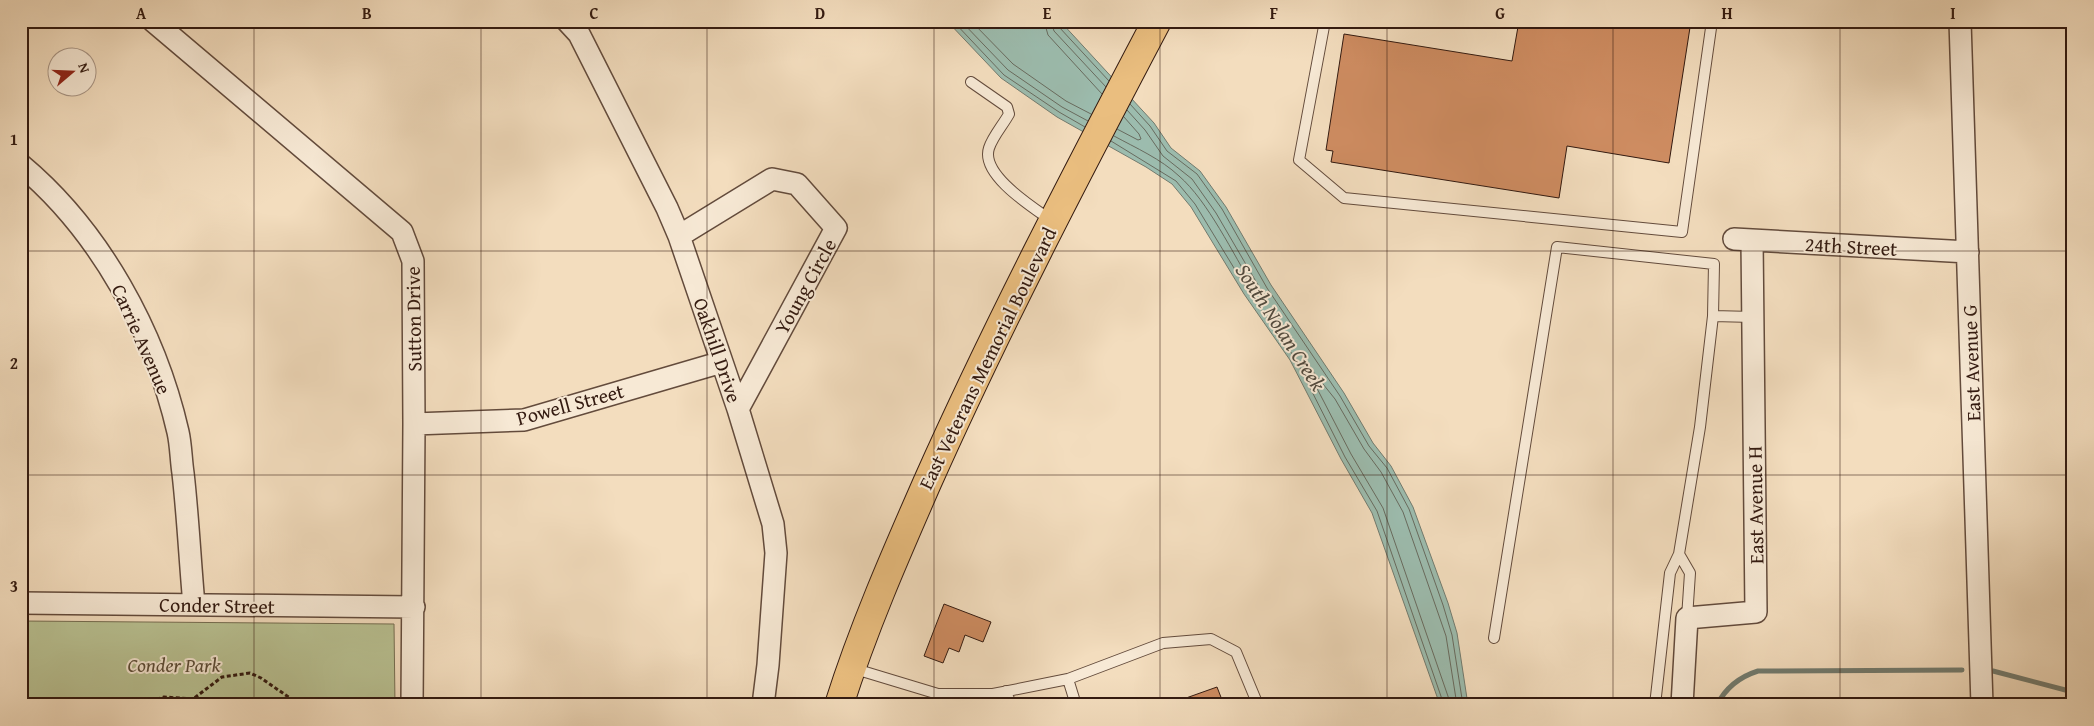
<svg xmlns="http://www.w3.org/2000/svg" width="2094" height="726" viewBox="0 0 2094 726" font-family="'Gentium Book Plus',serif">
	<rect width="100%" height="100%" fill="#f3ddbe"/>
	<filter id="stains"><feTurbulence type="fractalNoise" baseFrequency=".004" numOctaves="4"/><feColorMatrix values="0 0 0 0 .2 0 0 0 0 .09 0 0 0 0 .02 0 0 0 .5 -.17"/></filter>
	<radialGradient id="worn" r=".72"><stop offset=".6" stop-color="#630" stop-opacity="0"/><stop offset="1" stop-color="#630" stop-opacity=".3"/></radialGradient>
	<path fill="#b9c293" stroke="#766e52" d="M21 621 394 624 395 705H21Z"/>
	<path fill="#9cbcae" stroke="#727b6f" d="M947 21H1060L1154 123 1171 148 1200 171 1226 207 1271 285 1344 393 1373 443 1391 466 1413 507 1448 603 1457 633 1468 705H1440L1372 513 1341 459 1290 360 1244 294 1191 207 1172 184 1146 167 1057 117 1001 78Z"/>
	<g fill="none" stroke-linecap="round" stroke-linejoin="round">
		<path stroke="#686b5f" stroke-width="1" d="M953 21 1004 75 1059 112 1085 127
			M961 21 1008 70 1062 107 1088 121
			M971 21 1013 64 1066 101 1091 114
			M1044 21 1048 35 1102 94
			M1051 21 1054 31 1106 87
			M1057 21 1059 27 1109 81
			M1130 104 1150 126 1167 151 1197 174 1222 209 1267 288 1340 396 1369 446 1387 468 1409 509 1443 605 1452 635 1463 705
			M1117 129 1138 140 1141 139 1139 134 1124 117
			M1114 136C1136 148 1161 159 1179 176 1208 201 1233 254 1254 288H1257L1258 285 1216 213 1192 179 1163 156 1145 130 1127 110
			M1111 141 1176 181 1195 204 1248 291 1295 358 1345 457 1377 511 1444 705
			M1451 705 1383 508 1351 454 1309 373 1311 369 1335 399 1364 449 1381 472 1403 512 1446 636 1457 705"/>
		<path stroke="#727b6f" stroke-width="5" d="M1993 671 2073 692
			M1717 705C1726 687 1739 677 1758 671L1962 670"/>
	</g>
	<path fill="#ce8c61" stroke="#331a10" d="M1519 21H1691L1669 163 1567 146 1559 198 1331 162 1333 151 1326 150 1344 34 1512 61Z
		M944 604 991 622 983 642 965 635 959 652 949 648 943 663 924 656Z
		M1217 687 1224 705H1172V703Z"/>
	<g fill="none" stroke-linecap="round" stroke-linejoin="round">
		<g stroke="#634b3c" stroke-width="12">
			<path id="service" d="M1325 21 1299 160 1344 198 1682 232 1712 21
				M971 82 1007 107 1009 114C1003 125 993 136 989 148 980 175 1034 208 1052 221
				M1687 618 1690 573 1679 554 1700 427 1713 316
				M1494 638 1557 247 1714 264 1713 316 1753 317
				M852 668 938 694H993L1068 679
				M1006 691 1011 705
				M1076 705 1068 679 1163 643 1211 639 1236 652 1258 705
				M1655 705 1670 573 1679 554"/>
		</g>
		<g stroke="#634b3c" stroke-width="24">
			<path id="minor" d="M153 21 402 232 413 261 414 424 412 705
				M567 21 579 34 667 208 679 236 738 409 773 524 776 553 768 665 763 705
				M1960 21 1982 705
				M21 165C100 231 155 332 178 432 181 445 181 460 183 473 188 517 190 561 194 605
				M679 236 772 179 797 184 836 228 738 409
				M1734 239 1968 252
				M414 424 524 420 722 362
				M21 603 414 607
				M1682 705 1687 618 1756 612 1752 240"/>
		</g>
		<g stroke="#331a10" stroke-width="30">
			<path id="primary" d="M839 705C863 629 895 556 927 483 997 326 1077 173 1157 21"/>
		</g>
		<path stroke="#331a10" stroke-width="3" stroke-dasharray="4 2.5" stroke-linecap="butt" d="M138 705 164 697 193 699 222 677 250 673 261 678 300 705"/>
		<use href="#service" stroke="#f7e9d5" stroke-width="10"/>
		<use href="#minor" stroke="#f7e9d5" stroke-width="21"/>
		<use href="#primary" stroke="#eabe7f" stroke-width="28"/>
	</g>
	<path fill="none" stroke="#331a10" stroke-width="1" stroke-opacity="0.55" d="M254 21V705M481 21V705M707 21V705M934 21V705M1160 21V705M1387 21V705M1613 21V705M1840 21V705M21 251H2073M21 475H2073"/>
	<g text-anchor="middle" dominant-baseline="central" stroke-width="4" stroke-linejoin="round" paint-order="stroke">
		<g font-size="20" fill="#331a10" stroke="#f7e9d5">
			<text transform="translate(1851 246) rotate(3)">24th Street</text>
			<text transform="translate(805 286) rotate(-61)">Young Circle</text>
			<text transform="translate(413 319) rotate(-91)">Sutton Drive</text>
			<text transform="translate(142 339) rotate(66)">Carrie Avenue</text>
			<text transform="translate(718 350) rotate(71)">Oakhill Drive</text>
			<text transform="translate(987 358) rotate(-64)">East Veterans Memorial Boulevard</text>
			<text transform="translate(1971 363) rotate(-92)">East Avenue G</text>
			<text transform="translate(570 404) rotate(-15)">Powell Street</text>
			<text transform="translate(1755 505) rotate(-91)">East Avenue H</text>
			<text transform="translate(217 605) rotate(1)">Conder Street</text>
		</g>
		<g font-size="20" font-style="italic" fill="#5b4c37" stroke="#f7e9d5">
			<text x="174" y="664">Conder Park</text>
		</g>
		<g font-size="21" font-style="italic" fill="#524b3f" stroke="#f7e9d5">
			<text transform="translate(1281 327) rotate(57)">South Nolan Creek</text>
		</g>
	</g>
	<rect width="2094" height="726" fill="none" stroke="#f3ddbe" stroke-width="55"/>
	<g transform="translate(72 72) rotate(71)"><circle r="24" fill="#f7e9d5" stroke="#a99686"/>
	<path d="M0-4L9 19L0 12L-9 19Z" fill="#8f2418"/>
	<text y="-8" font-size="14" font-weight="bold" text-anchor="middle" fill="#331a10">N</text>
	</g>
	<rect x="28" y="28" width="2038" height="670" fill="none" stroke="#331a10" stroke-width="2"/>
	<g font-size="16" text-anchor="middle" font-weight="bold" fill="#331a10">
		<text x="141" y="19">A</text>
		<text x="367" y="19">B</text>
		<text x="594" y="19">C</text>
		<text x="820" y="19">D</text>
		<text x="1047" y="19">E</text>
		<text x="1274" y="19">F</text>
		<text x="1500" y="19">G</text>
		<text x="1727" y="19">H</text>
		<text x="1953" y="19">I</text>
		<text x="14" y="145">1</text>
		<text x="14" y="369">2</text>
		<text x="14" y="592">3</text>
	</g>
	<rect width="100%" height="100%" filter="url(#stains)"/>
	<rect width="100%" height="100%" fill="url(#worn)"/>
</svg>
